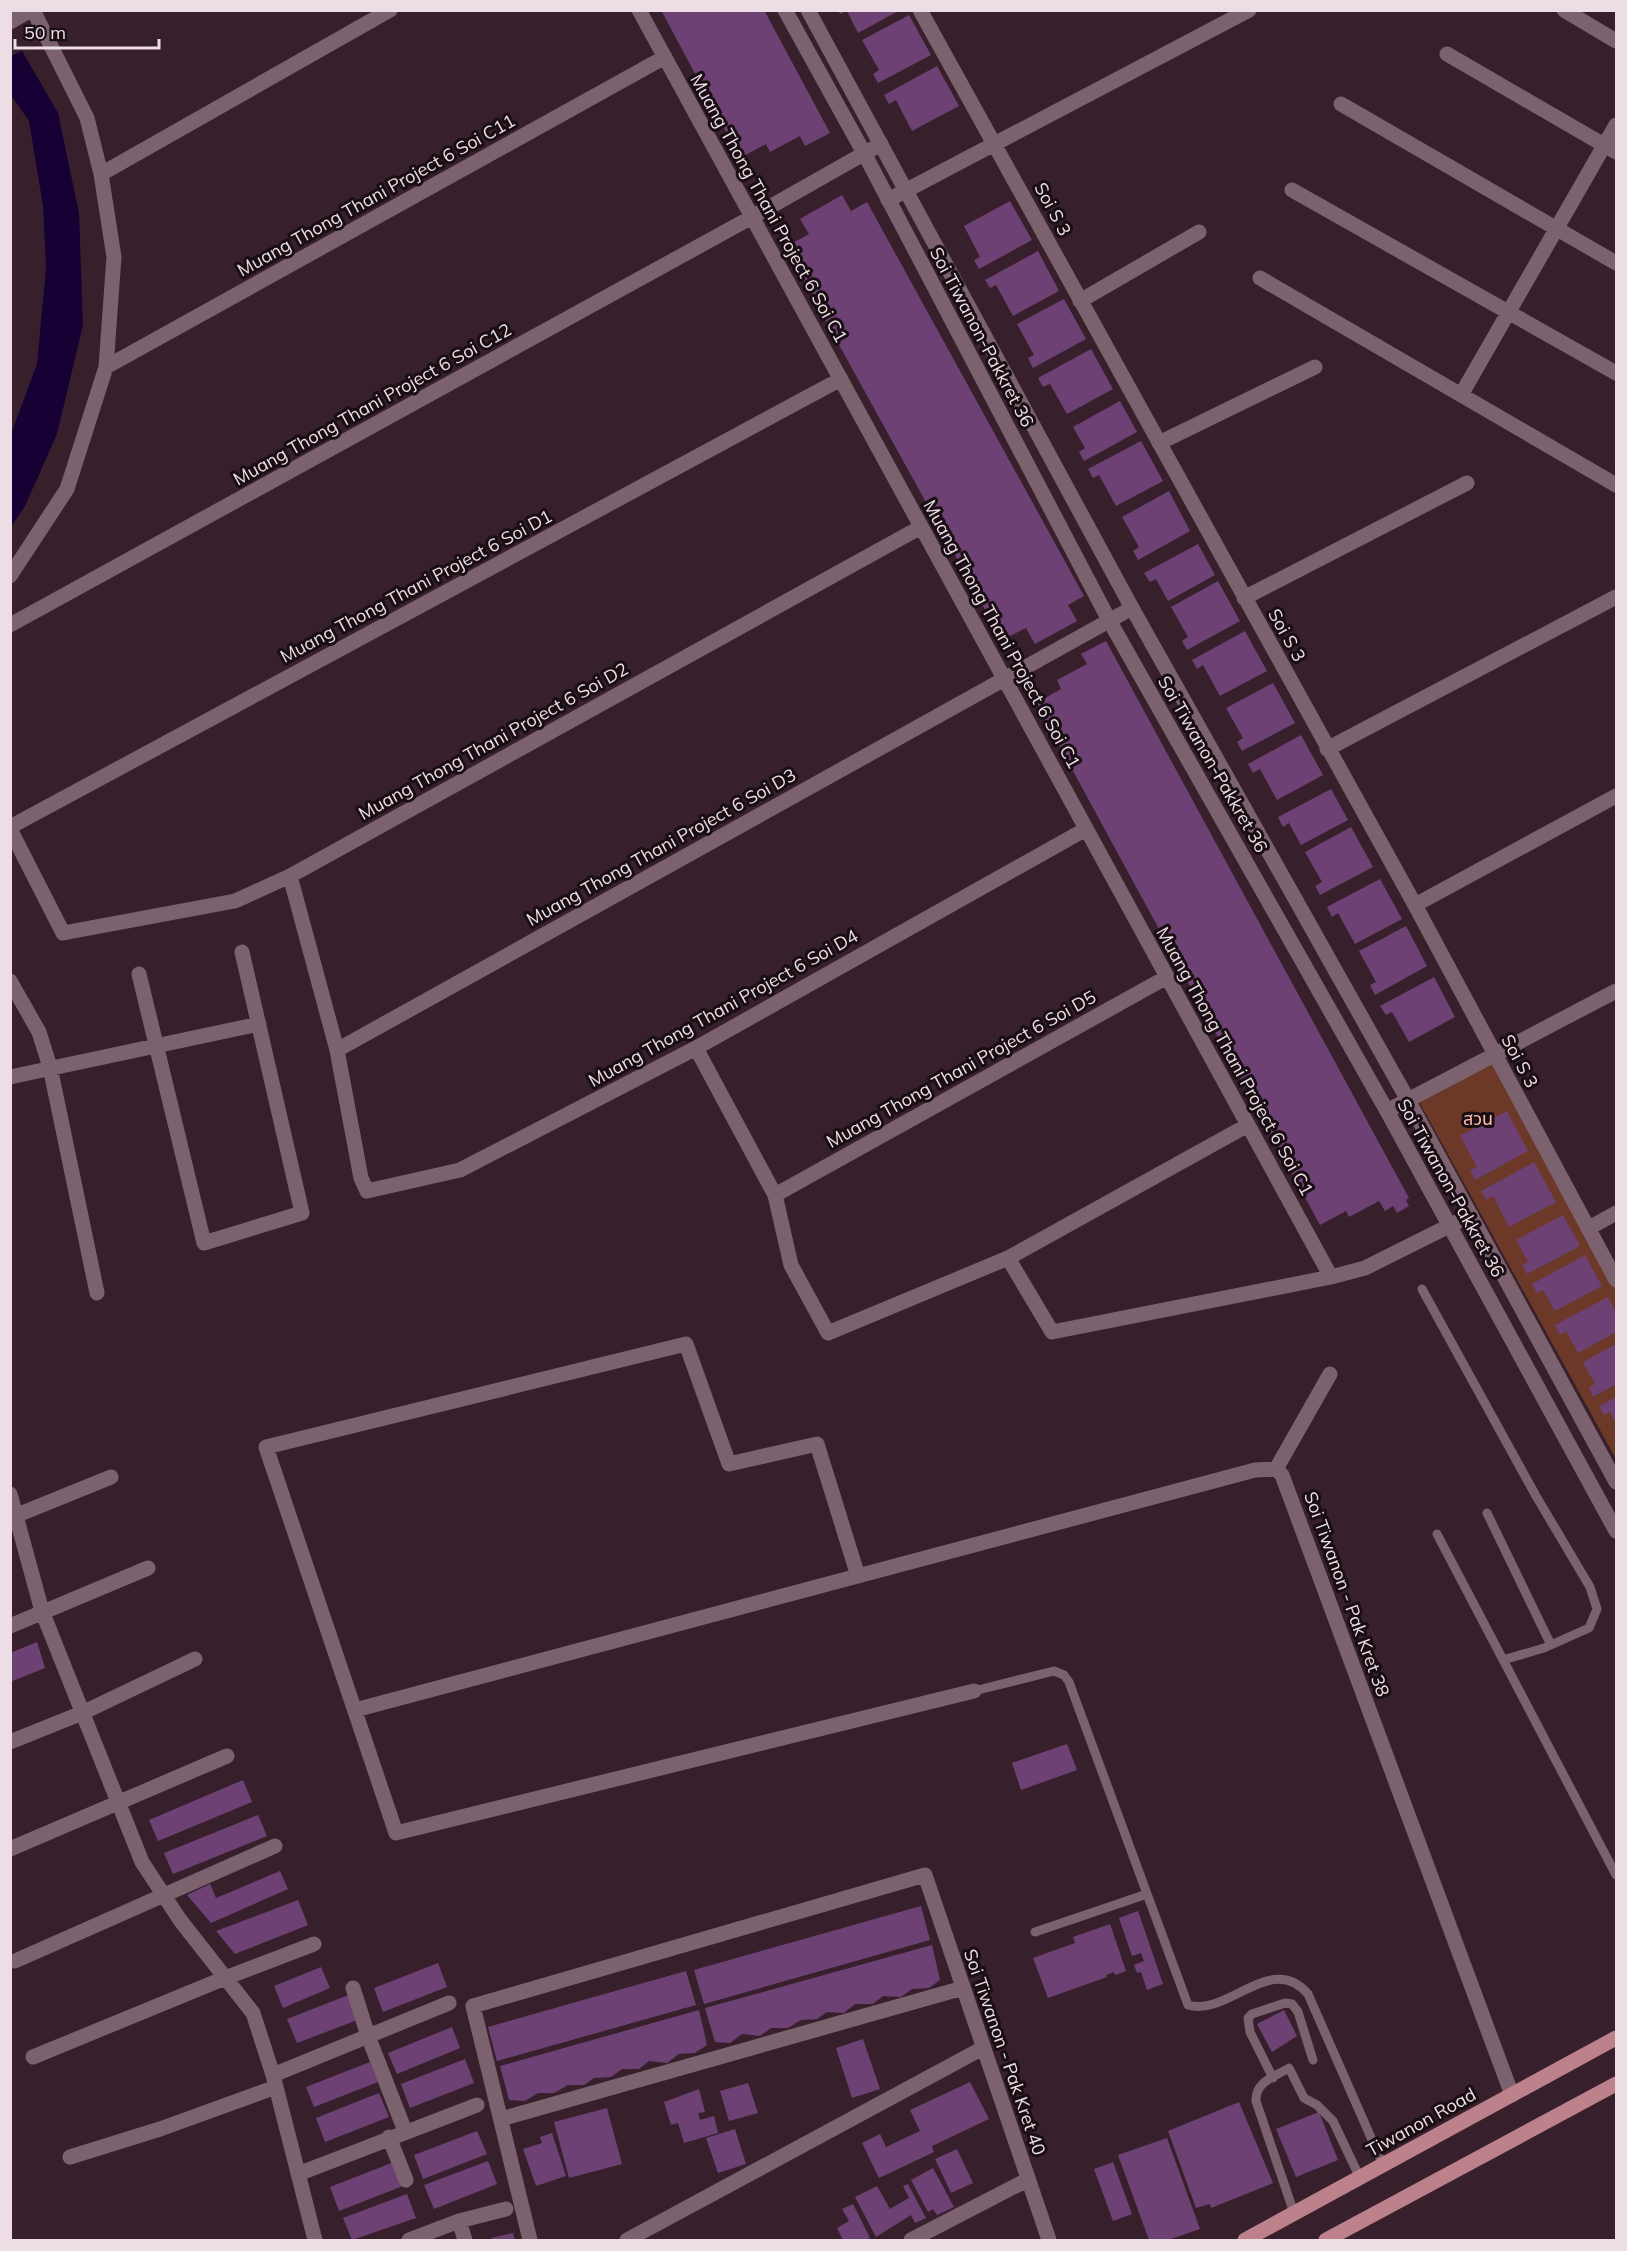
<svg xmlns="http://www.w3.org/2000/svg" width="1627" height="2251" viewBox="0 0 1627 2251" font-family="Mulish,'Noto Sans Thai',sans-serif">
	<rect width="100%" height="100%" fill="#37202c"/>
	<path fill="#6c3928" d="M1495 1055 1616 1282V1459L1417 1098Z"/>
	<path fill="#170033" d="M22 51 58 113 79 213 83 325 57 434 25 506 11 527V434L37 364 46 268 43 206 29 121 11 95V56Z"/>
	<path fill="#6e4174" d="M661 10H764L830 133 805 146 800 136 770 152 766 144 740 158Z
		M838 10H900L858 33 847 11 840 14Z
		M909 15 931 55 878 83 873 74 879 70 862 40Z
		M937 66 959 106 912 131 896 100 889 104 884 95Z
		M842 195 851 211 867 202 1084 596 1068 605 1077 621 1035 644 1026 628 1002 640 785 247 809 234 800 219Z
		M1010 201 1032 240 979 269 974 260 980 257 964 226Z
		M1038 251 1059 291 1013 316 996 285 990 288 985 280Z
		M1064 299 1086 339 1033 368 1028 358 1034 355 1017 324Z
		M1091 349 1113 389 1067 414 1050 384 1043 387 1038 378Z
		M1120 401 1137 432 1084 461 1079 452 1085 448 1073 427Z
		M1141 441 1163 481 1116 506 1099 475 1093 478 1088 469Z
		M1169 491 1190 531 1138 560 1133 551 1139 547 1122 517Z
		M1198 544 1215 575 1168 601 1156 579 1150 582 1144 573Z
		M1218 581 1240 621 1187 650 1182 641 1188 637 1171 607Z
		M1245 631 1267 671 1220 696 1203 665 1197 669 1192 660Z
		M1106 641 1409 1198 1406 1200 1409 1206 1397 1213 1393 1206 1385 1211 1379 1201 1349 1217 1346 1211 1320 1225 1036 703 1061 689 1057 680 1087 664 1081 654Z
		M1273 683 1295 723 1242 751 1237 742 1243 738 1226 708Z
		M1301 735 1323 775 1277 800 1260 769 1253 773 1248 764Z
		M1331 789 1348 820 1301 845 1289 823 1283 827 1278 817Z
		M1351 827 1373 867 1320 895 1315 886 1322 882 1305 852Z
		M1380 879 1402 919 1355 944 1338 913 1332 917 1327 907Z
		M1406 926 1427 966 1375 995 1370 985 1376 982 1359 951Z
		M1434 977 1455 1017 1409 1042 1392 1012 1386 1015 1380 1006Z
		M1507 1111 1528 1151 1475 1180 1470 1170 1477 1167 1460 1136Z
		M1534 1162 1556 1202 1509 1227 1493 1196 1486 1200 1481 1191Z
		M1563 1215 1580 1246 1527 1274 1522 1265 1528 1262 1516 1240Z
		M1585 1255 1602 1286 1555 1311 1543 1290 1537 1293 1532 1284Z
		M1608 1297 1616 1313V1332L1578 1353 1566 1331 1560 1335 1555 1325Z
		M1616 1344V1384L1593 1397 1589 1387 1595 1384 1583 1362Z
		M1616 1397V1424L1610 1412 1604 1415 1599 1406Z
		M37 1642 45 1668 10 1682V1653Z
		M1067 1744 1077 1770 1021 1790 1012 1763Z
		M243 1780 252 1802 158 1841 149 1820Z
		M258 1815 267 1836 173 1874 164 1853Z
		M280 1871 288 1889 211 1923 187 1895 210 1884 216 1898Z
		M298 1900 308 1925 235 1954 216 1931Z
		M921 1906 930 1940 704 2004 694 1970Z
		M1138 1911 1163 1984 1147 1990 1141 1972 1137 1973 1134 1965 1144 1961 1141 1953 1132 1956 1119 1918Z
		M1110 1924 1126 1971 1115 1975 1114 1972 1106 1975 1107 1977 1048 1998 1033 1958 1075 1943 1073 1937Z
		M932 1945 940 1980 929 1988 912 1989 901 1997 883 1996 873 2004H855L844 2013 827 2012 817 2019 801 2020 788 2028H771L760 2036 742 2034 730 2043 715 2042 705 2008Z
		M438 1963 447 1987 383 2012 374 1988Z
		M321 1967 330 1988 283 2008 274 1986Z
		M686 1971 696 2005 497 2061 488 2027Z
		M351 1994 360 2019 297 2043 287 2019Z
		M699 2010 707 2045 695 2053 679 2054 667 2063 649 2061 639 2069H622L611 2077 594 2078 584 2085H568L554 2093H538L525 2101 509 2100 500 2066Z
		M1284 2010 1297 2036 1272 2052 1257 2024Z
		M452 2027 460 2048 397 2074 388 2053Z
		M863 2039 880 2089 852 2098 836 2048Z
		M465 2059 474 2083 410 2108 401 2084Z
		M370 2062 378 2082 314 2107 306 2087Z
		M970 2082 989 2119 932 2146 934 2152 879 2178 862 2143 880 2134 886 2147 920 2131 910 2110Z
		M748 2083 758 2113 729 2121 720 2091Z
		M699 2089 705 2112 698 2113 700 2120 714 2116 718 2133 684 2143 678 2123 671 2125 664 2102Z
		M379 2093 389 2117 325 2142 316 2118Z
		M1239 2102 1273 2183 1211 2208 1210 2204 1196 2208 1168 2131Z
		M607 2108 622 2164 569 2178 554 2122Z
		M1319 2112 1338 2160 1296 2177 1276 2129Z
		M735 2129 746 2164 718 2173 706 2138Z
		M477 2131 487 2154 423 2179 414 2155Z
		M552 2133 566 2176 536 2186 523 2149 542 2143 540 2137Z
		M1167 2138 1200 2229 1168 2240H1149L1118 2155Z
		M957 2149 973 2183 951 2193 935 2159Z
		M488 2161 497 2184 434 2209 424 2185Z
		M394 2162 403 2186 339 2211 330 2187Z
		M1113 2162 1132 2214 1113 2221 1094 2169Z
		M933 2168 954 2207 937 2215 933 2209 928 2212 911 2180Z
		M908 2184 926 2218 915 2223 911 2215 876 2237 855 2197 877 2186 890 2209 909 2198 903 2186Z
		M407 2194 416 2218 352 2240 343 2218Z
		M853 2204 870 2238 865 2240H843L837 2228 849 2221 842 2209Z
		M513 2233 515 2240H491V2238Z"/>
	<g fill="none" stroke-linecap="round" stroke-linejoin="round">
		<path stroke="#7c626e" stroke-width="9" d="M1422 1289 1536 1496 1590 1587 1597 1609 1589 1628 1544 1648 1503 1660
			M1487 1513 1551 1645
			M1437 1534 1616 1875
			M974 1691 1054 1671 1064 1675 1069 1682 1188 2005C1228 2017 1271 1951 1308 1994L1383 2165
			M1035 1932 1147 1894
			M1273 2078 1250 2032 1248 2018 1252 2014 1285 2003 1292 2004 1298 2012 1313 2060
			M1294 2213 1256 2101C1255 2082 1274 2077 1289 2068L1304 2098 1317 2105 1333 2121 1360 2178"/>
		<path stroke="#7c626e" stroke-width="15" d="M639 10 1331 1277
			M920 10 1415 905 1616 1280
			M1564 10 1616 41
			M10 22 31 10
			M1447 54 1616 152
			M1341 104 1616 263
			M101 174 390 10
			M1292 190 1616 373
			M888 200 1249 10
			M1260 278 1616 485
			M1080 301 1199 232
			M106 367 665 57
			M1461 395 1616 125
			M1159 443 1315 367
			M10 576 67 489 106 367 114 257 101 174 87 118 33 10
			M1244 598 1467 483
			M10 625 752 217 881 144
			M1327 749 1616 597
			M10 827 841 379
			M10 829 63 933 235 901 290 876 921 527
			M290 876 337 1050 361 1178 367 1191 460 1170 696 1048 1086 829
			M1415 905 1616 796
			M139 974 204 1243 302 1213 242 952
			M10 981 39 1032 50 1067 97 1293
			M696 1048 775 1195 791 1265 828 1333 1008 1258 1248 1125
			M337 1050 1132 608
			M10 1077 259 1024
			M1387 1111 1616 991
			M775 1195 1167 977
			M1589 1228 1616 1213
			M1008 1258 1052 1332 1331 1277 1365 1268 1471 1215
			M1276 1469 1330 1374
			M10 1494 42 1611 142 1862 180 1920 253 2013 273 2075 315 2240
			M10 1518 111 1477
			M858 1576 817 1444 729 1464 686 1344 266 1447 396 1833 974 1691
			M10 1626 148 1568
			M355 1710 1255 1470 1276 1469 1282 1475 1512 2095
			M10 1742 82 1713 195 1659
			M10 1849 227 1756
			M15 1961 275 1846
			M353 1988 368 2036 405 2131
			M33 2057 225 1978 314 1944
			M273 2075 449 2003
			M501 2119 963 1988
			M389 2137 406 2180
			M70 2157 160 2129 276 2087
			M298 2174 477 2105
			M459 2221 465 2240
			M409 2240 459 2221 506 2209
			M530 2240 473 2006 925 1875 1049 2240
			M627 2240 983 2048
			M911 2240 1027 2180"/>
		<path stroke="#7c626e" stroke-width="15" d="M785 10 864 153 1109 620 1387 1111 1616 1531
			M808 10 1132 608 1408 1100 1616 1482"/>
		<path stroke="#bc818b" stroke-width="15" d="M1245 2240 1616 2038
			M1326 2240 1616 2084"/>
	</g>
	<g text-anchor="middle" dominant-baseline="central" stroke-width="6" stroke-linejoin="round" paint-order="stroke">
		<g font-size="18" fill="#eddee5" stroke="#180e13">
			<text transform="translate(376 195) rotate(-29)">Muang Thong Thani Project 6 Soi C11</text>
			<text transform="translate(769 208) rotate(61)">Muang Thong Thani Project 6 Soi C1</text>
			<text transform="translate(1053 209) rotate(62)">Soi S 3</text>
			<text transform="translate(982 337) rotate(62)">Soi Tiwanon-Pakkret 36</text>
			<text transform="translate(372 404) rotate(-29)">Muang Thong Thani Project 6 Soi C12</text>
			<text transform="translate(416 586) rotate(-28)">Muang Thong Thani Project 6 Soi D1</text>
			<text transform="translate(1002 634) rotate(61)">Muang Thong Thani Project 6 Soi C1</text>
			<text transform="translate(1287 635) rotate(61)">Soi S 3</text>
			<text transform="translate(493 741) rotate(-29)">Muang Thong Thani Project 6 Soi D2</text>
			<text transform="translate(1213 764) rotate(60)">Soi Tiwanon-Pakkret 36</text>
			<text transform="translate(661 847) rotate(-29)">Muang Thong Thani Project 6 Soi D3</text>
			<text transform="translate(723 1008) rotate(-29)">Muang Thong Thani Project 6 Soi D4</text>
			<text transform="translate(1235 1061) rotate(61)">Muang Thong Thani Project 6 Soi C1</text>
			<text transform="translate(1520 1061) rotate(62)">Soi S 3</text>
			<text transform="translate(961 1069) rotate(-29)">Muang Thong Thani Project 6 Soi D5</text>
			<text transform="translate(1451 1188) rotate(61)">Soi Tiwanon-Pakkret 36</text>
			<text transform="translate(1347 1594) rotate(70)">Soi Tiwanon - Pak Kret 38</text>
			<text transform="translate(1005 2052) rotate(71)">Soi Tiwanon - Pak Kret 40</text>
			<text transform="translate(1421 2122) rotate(-29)">Tiwanon Road</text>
		</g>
		<g font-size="18" fill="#fbbfab" stroke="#180e13">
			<text x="1478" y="1118">สวน</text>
		</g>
	</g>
	<rect width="1627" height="2251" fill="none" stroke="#eddee5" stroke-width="24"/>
	<path d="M15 39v9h144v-9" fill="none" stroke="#eddee5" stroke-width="3"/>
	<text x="24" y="39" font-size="18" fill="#eddee5" stroke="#180e13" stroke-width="4.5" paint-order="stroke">50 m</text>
</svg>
